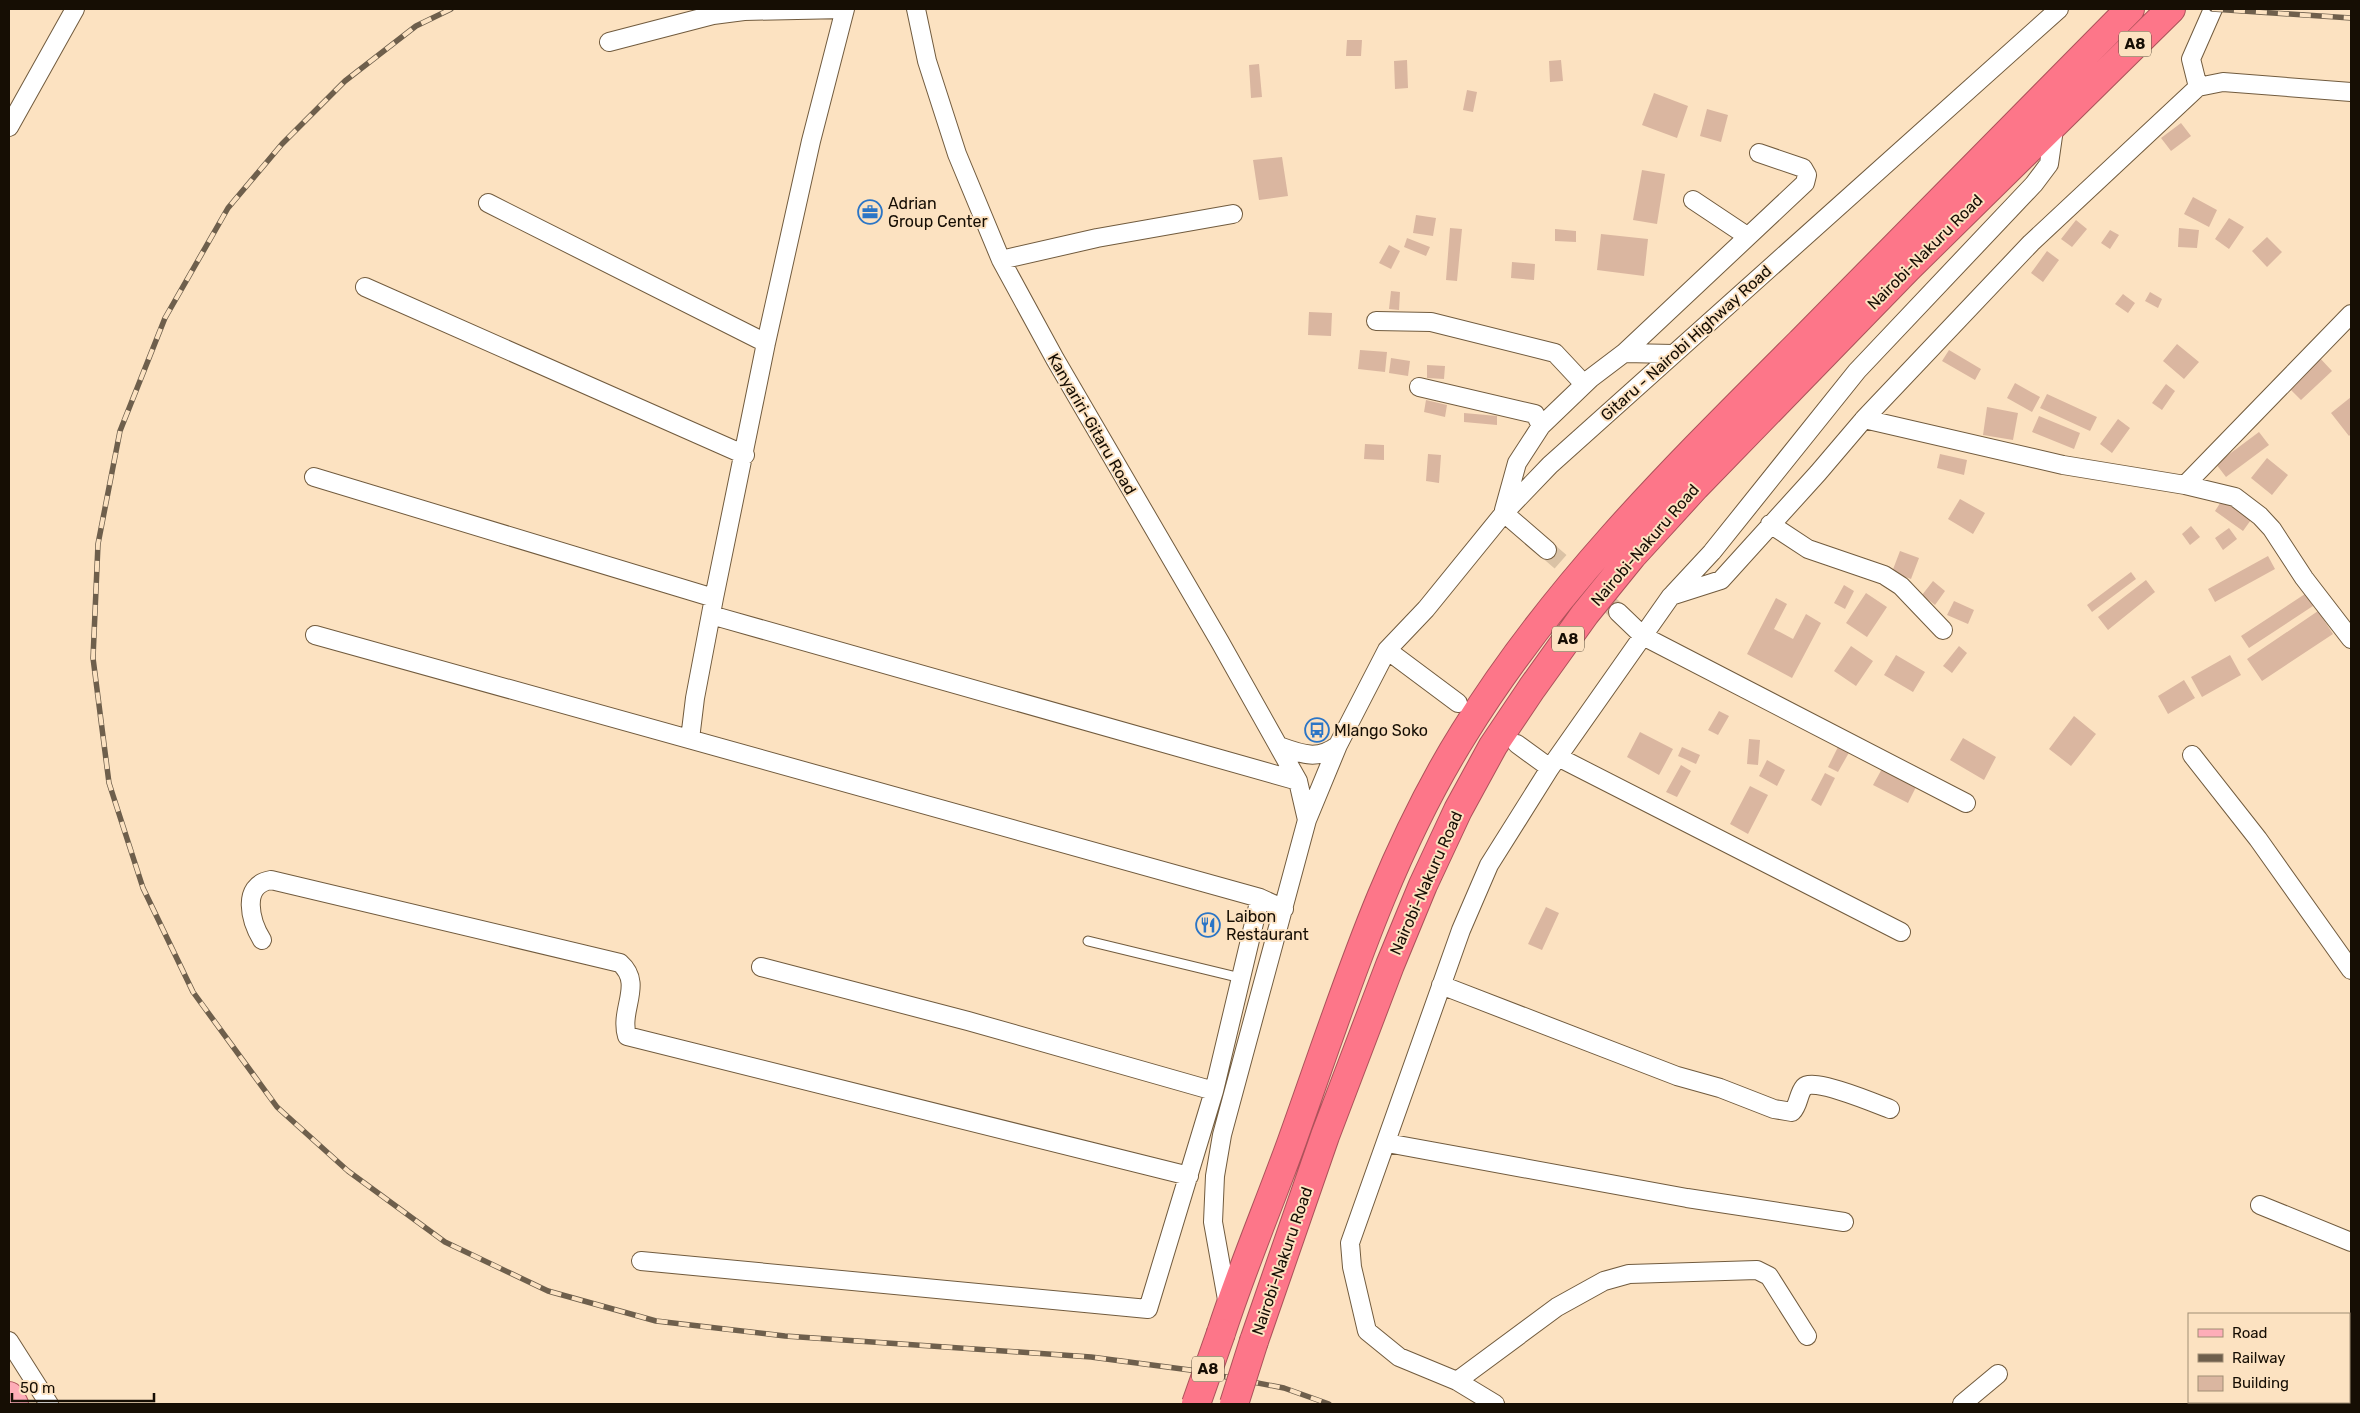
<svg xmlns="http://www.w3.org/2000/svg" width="2360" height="1413" viewBox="0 0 2360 1413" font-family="Rubik,sans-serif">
	<rect width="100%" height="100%" fill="#fce2c1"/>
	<path fill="#dab6a0" d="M1347 40H1362L1361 56H1346Z
		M1407 60 1408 88 1395 89 1394 61Z
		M1561 60 1563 81 1550 82 1549 61Z
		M1259 64 1262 97 1251 98 1249 65Z
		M1467 90 1477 92 1473 112 1463 110Z
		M1654 93 1688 106 1677 138 1642 125Z
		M1707 109 1728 115 1721 142 1700 136Z
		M2181 123 2191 136 2171 151 2161 138Z
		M1282 157 1288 196 1259 200 1253 160Z
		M1642 170 1665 174 1657 224 1633 220Z
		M2193 197 2217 210 2209 227 2184 214Z
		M1416 215 1436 218 1433 236 1413 233Z
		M2229 218 2244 227 2229 249 2215 239Z
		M2076 220 2087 229 2072 247 2061 239Z
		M1450 228 1462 229 1457 281 1446 280Z
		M2179 228 2199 230 2197 248 2178 247Z
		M1555 229 1576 231V242L1555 241Z
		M2110 230 2119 235 2110 249 2101 243Z
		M1601 234 1648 239 1644 276 1597 270Z
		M2267 237 2282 252 2267 267 2252 251Z
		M1407 238 1430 247 1426 256 1404 247Z
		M1389 245 1400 251 1391 269 1379 263Z
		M2047 251 2059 260 2043 282 2031 273Z
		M1512 262 1535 264 1534 280 1511 278Z
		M1391 291 1400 292 1399 310 1389 309Z
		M2150 292 2162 299 2158 308 2145 301Z
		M2123 294 2135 303 2128 313 2115 304Z
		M1309 312 1332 313 1331 336 1308 335Z
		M2177 344 2199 362 2184 379 2163 361Z
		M1360 350 1387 352 1385 372 1358 369Z
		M1949 350 1981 369 1975 380 1942 361Z
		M2318 356 2332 371 2301 400 2286 385Z
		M1391 358 1410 361 1408 376 1389 373Z
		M1427 365 1445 366 1444 379 1427 378Z
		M2015 383 2040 397 2032 412 2007 398Z
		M2166 384 2175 391 2162 410 2152 403Z
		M2047 394 2097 417 2090 431 2040 408Z
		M2351 397V434L2349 436 2331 413Z
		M1426 400 1447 405 1445 417 1424 412Z
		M1987 407 2018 413 2013 440 1983 435Z
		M1464 413 1497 416V425L1464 422Z
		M2039 416 2080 433 2074 449 2032 432Z
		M2118 419 2130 428 2112 453 2100 444Z
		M2259 432 2269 445 2226 477 2216 464Z
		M1365 444 1384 445V460L1364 459Z
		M1428 454 1441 455 1439 483 1426 481Z
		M1940 454 1967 460 1964 475 1937 468Z
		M2267 458 2288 475 2272 495 2251 478Z
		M2224 497 2253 517 2243 531 2215 511Z
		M1960 499 1985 513 1973 534 1948 519Z
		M2191 526 2200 537 2190 545 2182 534Z
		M2229 528 2237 539 2223 550 2215 538Z
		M1900 551 1919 558 1911 579 1892 572Z
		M2268 556 2275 569 2215 602 2208 589Z
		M2131 572 2136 579 2092 612 2087 605Z
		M2146 580 2155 592 2108 630 2098 617Z
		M1933 581 1945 591 1935 605 1922 595Z
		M1844 585 1854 591 1845 609 1834 603Z
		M2308 592 2316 604 2249 648 2241 636Z
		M1866 593 1887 607 1867 637 1846 623Z
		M1776 598 1787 604 1774 629 1793 639 1806 614 1821 623 1792 678 1747 654Z
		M1954 601 1974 610 1968 624 1947 615Z
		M2318 611 2333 634 2262 681 2247 659Z
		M1851 646 1873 661 1856 686 1834 671Z
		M1959 646 1967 653 1952 673 1943 666Z
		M1896 655 1925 672 1913 692 1884 675Z
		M2230 655 2241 675 2202 697 2191 677Z
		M2184 680 2195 698 2168 714 2158 696Z
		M1719 711 1729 716 1718 735 1708 730Z
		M2074 716 2096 734 2071 766 2049 749Z
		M1640 732 1673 749 1659 775 1627 757Z
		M1963 738 1996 757 1984 780 1950 760Z
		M1749 739 1760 740 1758 765 1747 764Z
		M1840 743 1851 749 1838 772 1828 767Z
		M1682 747 1700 755 1696 764 1678 756Z
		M1767 760 1785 770 1777 786 1759 776Z
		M1681 765 1691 771 1677 797 1666 792Z
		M1883 767 1917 785 1908 803 1873 785Z
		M1825 773 1835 778 1821 806 1811 800Z
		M1750 786 1768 795 1748 834 1730 824Z
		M1546 907 1559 913 1542 950 1528 944Z"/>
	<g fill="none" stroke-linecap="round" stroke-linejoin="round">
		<path stroke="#dac2a5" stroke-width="18" stroke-dasharray="18 9" stroke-linecap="butt" d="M1547 550 1618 612"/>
		<g stroke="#715b3e" stroke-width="11">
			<path id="lane" d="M1088 941 1241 978"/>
		</g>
		<g stroke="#715b3e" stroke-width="20">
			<path id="street" d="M916 9 927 61 957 154 1001 260 1055 359 1220 642 1298 781 1307 820
				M609 42 713 15 744 11 844 9
				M2198 87 2191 59 2213 9
				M9 127 75 9
				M1693 200 1747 236
				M488 203 766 343
				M1001 260 1097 238 1233 214
				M365 287 745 455
				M1376 321 1431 322 1555 353 1584 384
				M1624 353 1805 183 1807 175 1803 168 1759 153
				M1419 387 1535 414 1541 426
				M1864 419 2063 465 2185 485 2235 497 2260 516 2272 529 2304 578 2351 639
				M314 477 714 598
				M2185 485 2351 314
				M1504 510 1517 463 1541 426 1591 378 1624 353 1674 354
				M1504 513 1547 550
				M1770 524 1808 549 1884 575 1901 586 1943 630
				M1673 594 1712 552 1857 371 2034 184 2049 164 2055 122
				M1618 612 1643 636 1966 803
				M711 615 1298 781
				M315 635 1260 898 1284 909
				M1387 650 1458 703
				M690 739 695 698 714 598 766 343 811 141 845 9
				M1517 744 1550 768 1671 596 1721 580 1818 473 1864 419 2031 243 2198 87 2223 82 2351 92
				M1279 746C1301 754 1318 761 1338 745
				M2192 755 2258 839 2351 970
				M1558 757 1901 932
				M262 940C251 922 240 885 271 880L620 963C644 984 619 1009 627 1036L1189 1176
				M761 967 968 1021 1214 1091
				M1441 985 1677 1076 1720 1088 1774 1109 1792 1112C1799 1105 1798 1094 1804 1087 1813 1077 1877 1104 1890 1109
				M1387 1143 1687 1198 1844 1222
				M2260 1205 2351 1242
				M641 1261 1148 1309 1214 1091 1260 898
				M1228 1305 1213 1222 1215 1176 1222 1135 1307 820 1338 745 1387 650 1426 609 1504 513 1550 465 2059 9
				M9 1341 49 1404
				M1457 1381 1557 1307 1604 1281 1629 1274 1757 1270 1769 1276 1807 1336
				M1495 1404 1457 1381 1399 1357 1367 1331 1352 1267 1350 1243 1461 930 1489 865 1550 768
				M1962 1404 1998 1374"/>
		</g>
		<g stroke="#ac525a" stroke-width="30">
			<path id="primary" d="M9 1396 14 1404"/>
		</g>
		<g stroke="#ac525a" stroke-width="30">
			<path id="highway" d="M1221 1333C1242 1268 1269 1205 1292 1141 1342 1002 1385 859 1464 733 1556 584 1678 465 1801 342 1911 231 2021 120 2130 9
				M1254 1341 1325 1136 1390 965 1423 885 1458 810 1493 746 1532 688 1585 614 1632 556 1695 487 1907 269 2171 9"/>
		</g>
		<use href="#lane" stroke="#fff" stroke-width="9"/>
		<use href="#street" stroke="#fff" stroke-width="18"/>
		<use href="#primary" stroke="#feadb8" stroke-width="28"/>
		<use href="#highway" stroke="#fd7689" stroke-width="28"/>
		<g stroke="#6e5f4c" stroke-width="5.5">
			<path id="rail" d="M451 9 416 26 345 81 282 144 228 208 165 318 120 431 98 544 93 658 109 783 143 888 193 992 277 1107 348 1171 445 1242 548 1291 656 1321 785 1336 1091 1357 1190 1370 1284 1388 1329 1404
				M2212 9 2351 18"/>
		</g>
		<use href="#rail" stroke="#fce2c1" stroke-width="4" stroke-dasharray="11" stroke-linecap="butt"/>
		<g stroke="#ac525a" stroke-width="30" stroke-linecap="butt">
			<path id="highway-bridge" d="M1196 1404 1221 1333
				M1234 1404 1254 1341"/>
		</g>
		<use href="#highway-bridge" stroke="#fd7689" stroke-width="28"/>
	</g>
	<defs>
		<g id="office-ring" transform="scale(1.25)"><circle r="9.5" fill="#fce2c1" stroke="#2b75c6" stroke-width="1.5"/><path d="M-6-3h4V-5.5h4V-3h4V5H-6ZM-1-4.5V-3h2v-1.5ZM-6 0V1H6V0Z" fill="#2b75c6"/></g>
		<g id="bus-ring" transform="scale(1.25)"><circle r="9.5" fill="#fce2c1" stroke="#2b75c6" stroke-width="1.5"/><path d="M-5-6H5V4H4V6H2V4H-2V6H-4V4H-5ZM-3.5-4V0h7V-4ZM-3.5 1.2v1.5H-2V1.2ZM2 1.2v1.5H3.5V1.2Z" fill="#2b75c6"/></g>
		<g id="restaurant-ring" transform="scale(1.25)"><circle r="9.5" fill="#fce2c1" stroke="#2b75c6" stroke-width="1.5"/><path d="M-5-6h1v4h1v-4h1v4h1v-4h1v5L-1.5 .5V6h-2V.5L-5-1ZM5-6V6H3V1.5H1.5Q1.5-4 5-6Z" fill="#2b75c6"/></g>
	</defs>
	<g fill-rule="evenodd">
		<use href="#office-ring" x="870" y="212"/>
		<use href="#bus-ring" x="1317" y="730"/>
		<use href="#restaurant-ring" x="1208" y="925"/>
	</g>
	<g text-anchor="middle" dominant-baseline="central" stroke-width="4" stroke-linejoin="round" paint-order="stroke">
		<g fill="#fce2c1" stroke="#5b4e3d" stroke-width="1">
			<rect x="2119" y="31.5" width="32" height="25" rx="4"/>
			<rect x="1552" y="626.5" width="32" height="25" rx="4"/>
			<rect x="1192" y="1356.5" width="32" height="25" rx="4"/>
		</g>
		<g font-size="15" font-weight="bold" fill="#160e04">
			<text x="2135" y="44">A8</text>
			<text x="1568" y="639">A8</text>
			<text x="1208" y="1369">A8</text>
		</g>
		<g font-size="16" fill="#160e04" stroke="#fce2c1" text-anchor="start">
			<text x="888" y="203">Adrian<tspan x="888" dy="18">Group Center</tspan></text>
			<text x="1334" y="730">Mlango Soko</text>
			<text x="1226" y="916">Laibon<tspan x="1226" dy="18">Restaurant</tspan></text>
		</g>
		<g font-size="16" fill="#160e04" stroke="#fce2c1">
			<text transform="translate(1925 252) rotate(-45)">Nairobi-Nakuru Road</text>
			<text transform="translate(1686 343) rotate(-42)">Gitaru - Nairobi Highway Road</text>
			<text transform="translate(1092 424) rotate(60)">Kanyariri-Gitaru Road</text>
			<text transform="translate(1645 545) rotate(-49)">Nairobi-Nakuru Road</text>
			<text transform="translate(1426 883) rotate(-66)">Nairobi-Nakuru Road</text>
			<text transform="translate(1282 1261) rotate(-71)">Nairobi-Nakuru Road</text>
		</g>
	</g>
	<rect width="2360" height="1413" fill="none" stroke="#160e04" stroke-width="20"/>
	<rect x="2188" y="1313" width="162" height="90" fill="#fce2c1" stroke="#a08d75"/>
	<rect x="2198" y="1329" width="25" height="8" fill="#feadb8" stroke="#a08d75"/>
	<text x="2232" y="1338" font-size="15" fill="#160e04">Road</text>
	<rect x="2198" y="1354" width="25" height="8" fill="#6e5f4c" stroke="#a08d75"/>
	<text x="2232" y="1363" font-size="15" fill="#160e04">Railway</text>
	<rect x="2198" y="1376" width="25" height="15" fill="#dab6a0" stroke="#a08d75"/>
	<text x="2232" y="1388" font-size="15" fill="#160e04">Building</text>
	<path d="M12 1393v8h142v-8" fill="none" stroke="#160e04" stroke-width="2.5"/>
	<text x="20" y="1393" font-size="15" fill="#160e04" stroke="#fce2c1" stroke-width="4" paint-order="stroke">50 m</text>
</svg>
